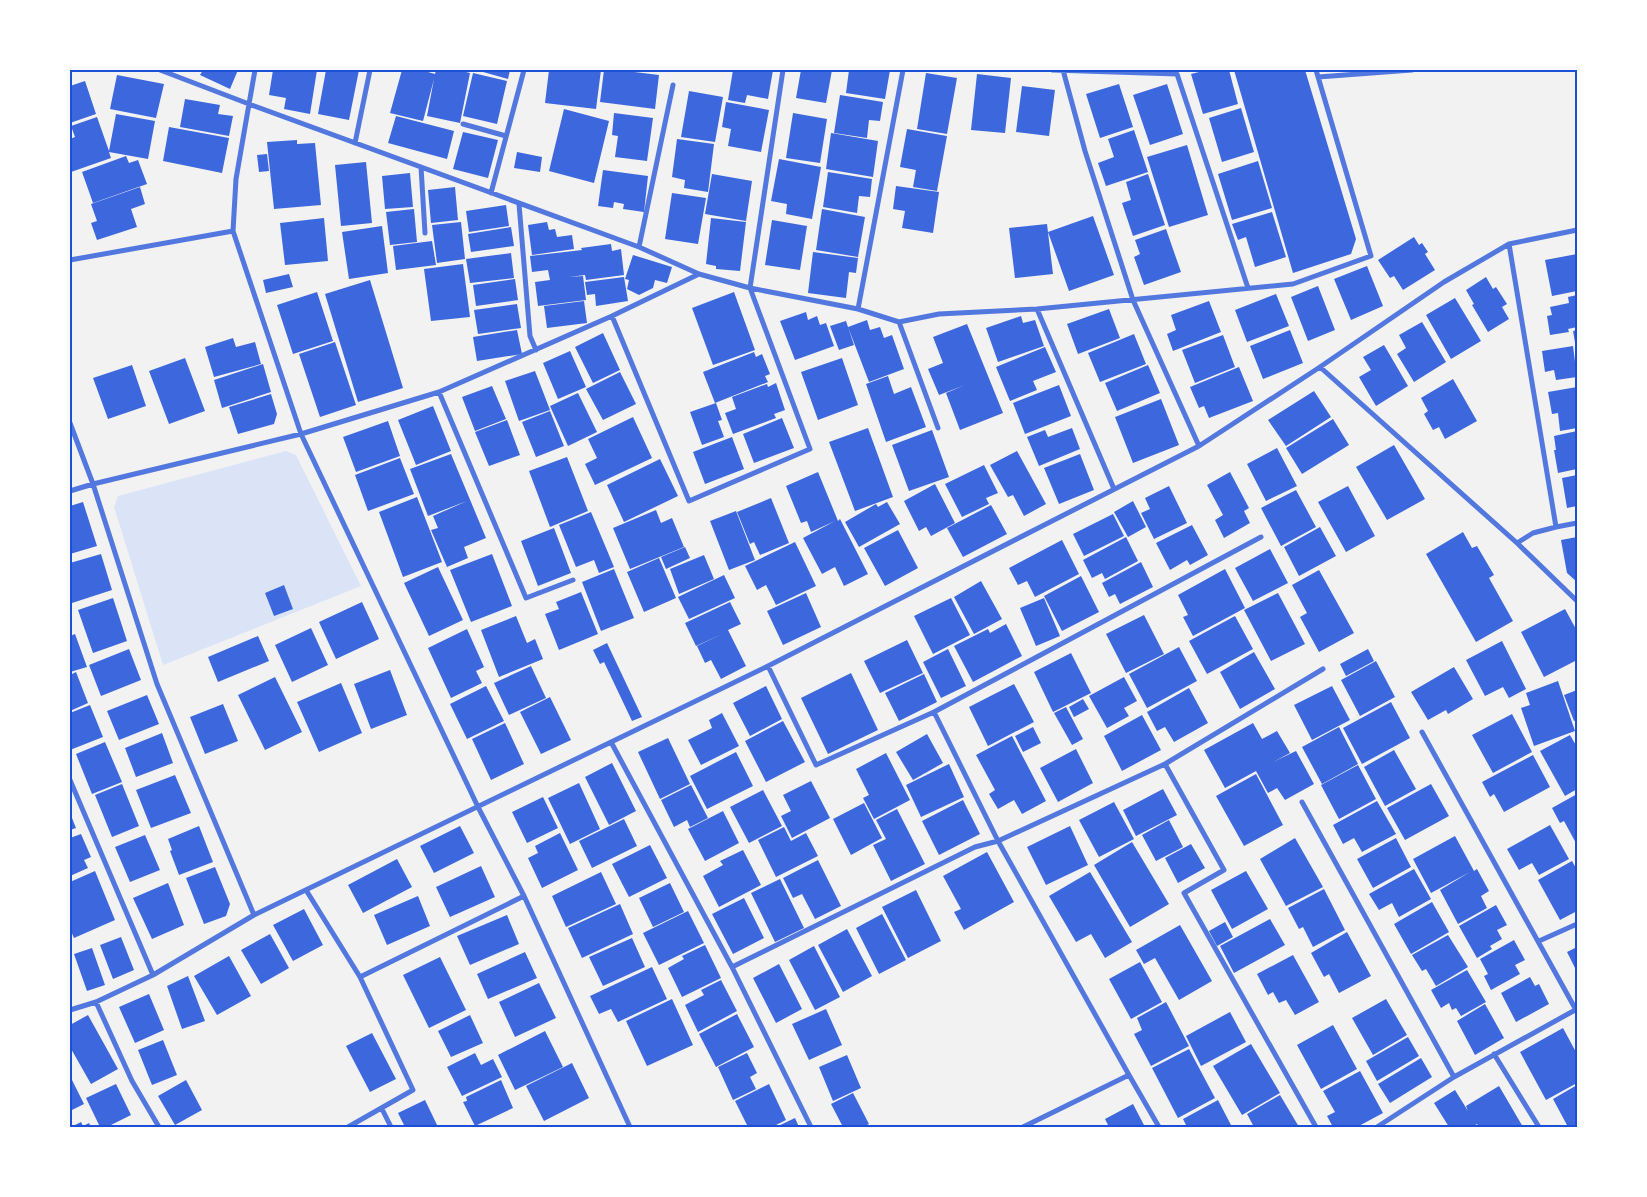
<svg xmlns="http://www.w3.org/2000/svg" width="1647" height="1197" viewBox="0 0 1647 1197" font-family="Helvetica,sans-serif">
	<rect width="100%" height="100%" fill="#f2f2f2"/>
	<path fill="#dbe4f7" d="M286 451 296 455 361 586 163 665 114 507 118 496Z"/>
	<path fill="#3d67dc" d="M203 70H238L230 89 200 75Z
		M273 70H317L310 114 284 109 286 98 269 95Z
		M326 70H359L349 120 318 114Z
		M402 70H421L435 74 436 70H458L470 73 460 123 427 116 434 79 423 121 390 113Z
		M483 70H510L508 79 483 72Z
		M549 70H601L596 109 545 103Z
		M604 70H618L659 75 655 109 600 102Z
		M733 70H773L768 99 747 95 745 103 728 100Z
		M801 70H832L826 103 796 98Z
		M849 70H890L885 99 846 93Z
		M1207 70H1229L1238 104 1203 114 1191 74Z
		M1234 70H1305L1356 239 1351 254 1293 273Z
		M473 73 507 81 497 124 463 116Z
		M926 73 957 78 947 134 917 129Z
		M977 74 1011 78 1005 133 971 130Z
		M117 75 164 84 156 118 110 109Z
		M85 81 96 114 70 123V86Z
		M1119 84 1133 127 1100 138 1086 94Z
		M1167 84 1183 134 1150 145 1133 95Z
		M1022 86 1055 90 1049 136 1016 132Z
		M689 91 723 97 715 142 681 137Z
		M840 95 883 102 880 121 869 120 867 138 834 133Z
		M185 99 220 105 218 114 233 116 229 136 180 127Z
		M726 102 769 110 761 152 728 146 731 129 722 127Z
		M1241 108 1254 152 1222 162 1209 118Z
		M564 109 609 121 594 183 549 171Z
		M614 113 653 118 647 161 615 157 618 136 612 135Z
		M793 113 827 119 820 163 786 158Z
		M116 114 155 121 148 159 109 152 111 158 71 172 70 139 75 137 71 126 97 117 109 151Z
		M396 116 454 131 447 159 388 143Z
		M169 127 229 138 222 173 163 161Z
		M907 129 947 136 937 191 913 187 916 170 900 167Z
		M1134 130 1148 172 1106 186 1098 163 1114 157 1108 139Z
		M463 132 498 140 488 178 453 169Z
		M831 133 878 141 873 177 826 169Z
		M677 139 714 144 708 192 684 188 685 180 672 177Z
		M297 140V144L315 143 321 205 274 209 267 142Z
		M1187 145 1208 215 1169 227 1147 157Z
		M517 152 542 157 540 172 514 168Z
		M267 154 269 171 259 172 257 155Z
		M126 156 129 163 138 160 147 184 93 203 82 172Z
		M779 159 821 167 812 219 786 214 787 204 771 201Z
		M1258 161 1272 208 1232 220 1218 174Z
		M366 162 372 223 341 226 335 165Z
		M603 170 648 176 644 212 623 209 624 204 614 202 613 208 598 206Z
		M828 172 872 179 870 197 859 196 857 213 823 207Z
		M410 173 413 207 385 209 382 176Z
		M712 174 752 181 746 221 705 214Z
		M1148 174 1165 225 1133 236 1122 203 1131 200 1126 182Z
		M896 186 939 192 933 233 902 228 905 211 893 209Z
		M140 187 145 204 131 209 137 227 97 240 91 223 97 221 91 204Z
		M455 187 458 220 431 223 428 190Z
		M672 193 706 198 698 244 665 239Z
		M506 205 509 226 469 232 466 211Z
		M414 209 417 242 390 245 386 212Z
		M822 209 865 217 858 257 816 250Z
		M1272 212 1286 257 1255 267 1246 237 1238 240 1232 224Z
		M1093 216 1114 275 1069 291 1048 232Z
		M324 218 328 261 285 265 280 223Z
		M711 218 746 222 740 271 716 269V266L706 264Z
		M772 220 807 226 800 270 765 265Z
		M461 222 465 259 437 263 432 225Z
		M547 222 549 230 555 229 557 237 572 235 574 249 532 255 528 225Z
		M1047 224 1053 274 1015 278 1009 228Z
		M382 226 388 273 349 279 342 232Z
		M511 227 514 246 471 252 468 234Z
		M1166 229 1181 272 1144 285 1134 257 1140 254 1135 240Z
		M1414 237 1419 245 1422 243 1428 252 1425 254 1435 270 1403 290 1394 276 1390 278 1378 260Z
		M432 241 436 265 396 270 393 246Z
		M611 244 612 251 621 249 624 275 586 280 585 275 569 277 583 276 586 300 538 306 535 282 550 280 548 270 532 272 530 256 582 250 581 248Z
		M813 252 858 258 856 273 849 272 846 298 808 293Z
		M511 253 514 278 470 283 466 259Z
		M1577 254V291L1552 296 1545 260Z
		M633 255 672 267 667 283 655 280 653 288 639 295 627 289 629 280 625 279Z
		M463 264 470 317 431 321 424 269Z
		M1367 266 1383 306 1351 320 1334 279Z
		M289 274 293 287 266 293 263 280Z
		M624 277 628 301 596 306 595 294 587 295 585 282Z
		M1486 277 1493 289 1496 287 1507 304 1502 307 1509 319 1488 332 1472 305 1474 304 1466 290Z
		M515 279 518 300 476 306 473 285Z
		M370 280 403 388 358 402 325 294Z
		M1318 286 1335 330 1308 341 1291 297Z
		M317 292 333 341 293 354 277 305Z
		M734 292 755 350 713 365 692 308Z
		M1276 294 1289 326 1247 342 1235 310Z
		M1577 295V327L1568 329 1569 332 1550 335 1547 316 1552 315 1550 307 1569 303 1568 297Z
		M1455 298 1481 341 1451 359 1426 315Z
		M584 301 587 323 547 328 544 306Z
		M1209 301 1221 332 1173 351 1167 334 1176 330 1171 315Z
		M517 304 521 328 478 334 474 310Z
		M1109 309 1120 338 1078 354 1067 324Z
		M806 312 808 320 817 316 820 325 826 323 834 346 795 360 780 321Z
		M1021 316 1023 323 1035 320 1044 346 998 362 986 328Z
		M867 320 870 330 880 327 884 338 892 335 904 369 869 382 848 327Z
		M846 321 854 345 839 350 830 326Z
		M1422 322 1446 362 1414 382 1397 354 1406 348 1399 335Z
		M967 324 1003 413 960 430 946 393 965 385 939 395 928 369 943 363 933 337Z
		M517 330 522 354 477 361 473 337Z
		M1290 330 1303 363 1263 379 1250 346Z
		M1577 330V348H1576L1573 331Z
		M603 333 620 370 593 383 575 347Z
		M1134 334 1146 364 1100 382 1088 353Z
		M1223 335 1235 367 1195 383 1182 350Z
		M233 338 236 347 255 342 261 364 214 377 205 347Z
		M335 342 356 405 320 417 299 354Z
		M1384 345 1408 386 1376 406 1359 377 1371 370 1363 357Z
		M1573 346 1577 377 1556 380 1554 370 1545 372 1542 351Z
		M1045 347 1056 372 1033 381 1037 390 1010 401 996 367Z
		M570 351 586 387 558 399 543 363Z
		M754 352 756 357 762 354 770 374 765 376 768 382 715 403 703 372Z
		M185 358 205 411 169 424 149 371Z
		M842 358 858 405 818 420 801 372Z
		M263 364 271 392 222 408 214 380Z
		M132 365 146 406 108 419 93 378Z
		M1148 365 1160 393 1117 411 1105 383Z
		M1239 367 1253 401 1209 418 1204 406 1199 408 1190 387Z
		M535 371 550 410 519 421 505 381Z
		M620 372 636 404 603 420 586 389Z
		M888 376 894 394 911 387 926 427 886 442 866 384Z
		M1453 379 1477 421 1445 439 1439 427 1433 430 1424 414 1428 411 1421 398Z
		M776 383 785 410 774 414 776 418 733 434 725 413 736 409 732 397 767 384 768 387Z
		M1059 385 1071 416 1025 434 1013 403Z
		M492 386 506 419 475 431 462 397Z
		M1577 387V428L1560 431 1558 413 1552 414 1548 392Z
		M1314 391 1331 417 1286 446 1268 420Z
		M578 393 597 432 568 446 550 406Z
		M271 394 277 414 274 424 238 434 229 407Z
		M1161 399 1179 445 1133 463 1115 417Z
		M716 403 722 420 718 421 724 437 702 445 690 412Z
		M433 406 451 451 416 465 398 420Z
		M550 411 564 446 536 457 522 422Z
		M633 417 652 458 595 485 585 464 597 458 588 439Z
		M782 418 794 448 754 463 743 434Z
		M1333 419 1349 445 1302 474 1286 448Z
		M507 420 520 455 489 466 475 432Z
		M388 421 400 456 356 472 343 437Z
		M868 428 893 497 855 511 829 442Z
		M1072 428 1080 449 1039 466 1027 437 1045 430 1048 437Z
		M932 430 949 477 909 491 892 445Z
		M1577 431V469L1558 473 1554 450H1556L1554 436Z
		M732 437 744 469 705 484 693 452Z
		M1394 445 1425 499 1387 520 1356 467Z
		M1277 448 1297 486 1266 501 1247 464Z
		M1017 451 1046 504 1024 516 1013 495 1008 497 990 465Z
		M451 454 486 538 464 547 468 558 447 567 431 530 438 528 433 516 467 501 428 516 410 469Z
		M1080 454 1094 490 1059 504 1044 468Z
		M567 457 588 511 550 527 529 471Z
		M400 458 414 494 368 511 355 475Z
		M660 459 678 496 624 522 607 485Z
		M984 465 998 493 986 498 989 504 962 517 945 484Z
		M818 472 838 521 840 519 868 574 844 586 835 567 822 574 803 538 835 521 811 532 807 521 801 523 786 486Z
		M1230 472 1249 508 1244 511 1250 523 1224 538 1215 520 1223 515 1207 485Z
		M1577 475V506L1567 508 1562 478Z
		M935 484 955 523 931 536 926 527 919 531 904 501Z
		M1169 486 1187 523 1154 539 1141 513 1150 509 1145 498Z
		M1348 486 1375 536 1346 552 1318 502Z
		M1296 490 1316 527 1281 546 1261 508Z
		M417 497 442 562 403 577 379 512Z
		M771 498 789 543 760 555 754 542 750 544 737 512Z
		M1133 501 1146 527 1128 537 1114 512Z
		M83 502 97 546 70 554V506Z
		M887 502 900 524 859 547 845 522 876 504 878 507Z
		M991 505 1007 534 963 557 947 528Z
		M656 510 661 523 672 518 684 547 630 569 613 528Z
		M736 511 755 560 729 570 710 521Z
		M591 512 614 567 599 573 594 560 576 567 559 525Z
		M1113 514 1124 536 1084 556 1073 534Z
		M1192 525 1208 555 1190 565 1187 560 1170 570 1156 543Z
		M1320 527 1336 556 1299 576 1284 547Z
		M554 528 571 573 538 586 521 541Z
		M898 530 918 568 885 586 864 548Z
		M1463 532 1472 548 1477 546 1494 575 1489 578 1513 621 1476 642 1426 554Z
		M1126 537 1138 561 1105 579 1102 573 1092 578 1083 560Z
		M1577 537V582L1567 573 1561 540Z
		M1062 540 1079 574 1035 597 1027 581 1018 585 1009 568Z
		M795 542 816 586 776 605 766 585 757 590 745 566Z
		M685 547 690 558 666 569 661 557Z
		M1270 549 1288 583 1253 601 1235 568Z
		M101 554 112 590 72 603 70 596V563Z
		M492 554 512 606 471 622 450 570Z
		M704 555 714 579 679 594 670 569Z
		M659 558 676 598 644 612 627 572Z
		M1141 562 1153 587 1120 604 1115 594 1109 597 1102 583Z
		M438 567 463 620 429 636 404 583Z
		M614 569 634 618 601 631 582 582Z
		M1225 569 1245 608 1193 636 1183 617 1188 615 1178 595Z
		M1319 570 1354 633 1319 652 1300 617 1307 613 1292 585Z
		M724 575 735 598 689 619 678 597Z
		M1081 576 1099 612 1062 631 1044 596Z
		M981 581 1002 619 974 634 954 597Z
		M284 585 293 609 274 616 265 593Z
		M581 592 598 634 559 650 545 614 559 609 556 602Z
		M806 593 821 627 783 645 767 611Z
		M1278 593 1305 644 1271 661 1244 610Z
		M113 598 127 641 93 653 78 610Z
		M951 598 970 635 933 654 914 616Z
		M1044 598 1060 636 1036 646 1020 608Z
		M362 602 379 639 336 659 319 622Z
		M730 602 741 624 728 630 746 666 721 679 711 660 705 663 697 646 722 634 696 646 685 623Z
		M1565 609 1577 631V660L1544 677 1521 632Z
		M1144 615 1164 654 1126 673 1106 634Z
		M516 616 527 643 535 639 543 659 499 677 481 630Z
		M1235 616 1253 649 1207 674 1189 641Z
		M1006 624 1022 656 973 682 954 646 988 629 990 633Z
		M311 628 328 665 292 682 275 645Z
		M467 629 484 667 476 671 482 683 451 698 428 648Z
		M75 634 87 667 70 672V636Z
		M258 636 269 661 218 682 208 657Z
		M907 640 923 673 880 693 864 661Z
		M1502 641 1526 689 1509 698 1503 687 1485 696 1466 660Z
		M607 643 642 717 632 721 604 662 600 664 593 650Z
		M1179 647 1197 681 1147 708 1129 674Z
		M129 649 141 680 101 696 89 665Z
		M948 649 966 686 941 698 923 662Z
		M1368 649 1374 661 1346 676 1340 664Z
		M1254 652 1275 689 1240 709 1220 672Z
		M1071 653 1091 693 1053 712 1034 672Z
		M1376 661 1395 697 1360 716 1341 680Z
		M531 666 546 698 509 715 494 683Z
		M1454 667 1473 699 1448 714 1446 710 1428 720 1411 692Z
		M390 670 407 715 371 729 354 684Z
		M76 672 88 703 70 711V675Z
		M851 673 878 730 828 754 801 698Z
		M924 674 937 702 899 721 885 693Z
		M275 677 302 732 265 750 238 695Z
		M1124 677 1137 701 1124 708 1129 716 1107 728 1089 696Z
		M1558 681 1575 731 1534 746 1521 708 1530 705 1526 693Z
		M341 683 362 733 319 752 297 702Z
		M1014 684 1034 722 988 746 969 707Z
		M486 686 504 721 467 739 450 704Z
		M766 686 782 719 750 736 733 703Z
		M1332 686 1350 720 1312 740 1294 705Z
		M1189 688 1208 723 1174 742 1165 727 1157 731 1147 712Z
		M1577 690V720L1574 721 1564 695Z
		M147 695 159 724 119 740 107 711Z
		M550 697 571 740 541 754 520 712Z
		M1083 699 1089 709 1074 717 1069 707Z
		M1391 702 1410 738 1362 764 1343 728Z
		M223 704 238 741 205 754 190 717Z
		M90 705 103 737 70 750V713Z
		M1066 707 1083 739 1072 745 1054 713Z
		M722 713 739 746 701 765 688 740 712 728 709 720Z
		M1512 714 1532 752 1493 773 1472 735Z
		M1142 715 1161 750 1122 771 1104 736Z
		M783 721 805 762 766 782 745 741Z
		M505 723 524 764 491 780 472 739Z
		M1253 723 1262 739 1277 731 1290 753 1273 762 1296 751 1314 784 1285 800 1277 788 1268 793 1256 771 1225 788 1204 750Z
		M1033 727 1041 743 1023 752 1015 736Z
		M1339 727 1358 764 1322 784 1302 747Z
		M162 733 173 763 136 777 125 748Z
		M927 734 943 763 913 780 896 752Z
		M1570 735 1577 747V789L1565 796 1540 751Z
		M1012 736 1046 801 1022 814 1014 800 998 809 989 794 995 790 976 755Z
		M668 738 690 784 660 799 638 752Z
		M105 742 122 782 92 794 76 754Z
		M1076 749 1093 783 1058 802 1040 768Z
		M1394 750 1416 789 1385 806 1364 767Z
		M736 752 753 786 707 809 690 776Z
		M886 753 910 800 874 819 863 798 869 795 856 769Z
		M1533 755 1550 787 1504 812 1494 794 1490 797 1482 782Z
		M612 763 636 811 609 825 585 777Z
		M949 764 964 797 921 817 906 785Z
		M1358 765 1376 799 1339 819 1321 785Z
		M1256 774 1283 825 1244 846 1216 796Z
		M175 775 191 813 151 828 136 790Z
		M811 781 830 818 792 838 781 816 791 811 783 795Z
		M579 783 600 829 570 844 548 798Z
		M122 784 139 826 112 837 95 795Z
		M1431 784 1449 816 1405 840 1387 808Z
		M691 785 708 818 690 827 687 820 674 827 661 800Z
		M1163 789 1177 815 1136 836 1123 810Z
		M763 790 782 826 749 843 730 807Z
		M1577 794V845L1564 821 1560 823 1552 808Z
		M543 797 558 828 527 843 512 812Z
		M963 800 980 834 939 855 922 821Z
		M1377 801 1396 834 1362 852 1354 838 1343 844 1333 825Z
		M1114 802 1134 839 1099 857 1079 820Z
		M864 803 882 838 851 855 833 819Z
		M897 809 925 864 891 881 873 845 886 839 876 820Z
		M723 811 739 843 705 861 688 829Z
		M70 813 76 828 70 830Z
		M624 819 637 846 592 868 579 841Z
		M1169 820 1183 847 1156 861 1142 835Z
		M1550 825 1569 859 1539 875 1532 863 1519 870 1507 849Z
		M199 826 213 862 179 875 170 851 172 850 168 839Z
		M460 826 474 853 434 873 420 846Z
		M1070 826 1088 865 1046 885 1027 847Z
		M784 827 791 841 806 833 818 856 776 877 758 840Z
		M560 833 578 870 542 888 528 858 538 853 535 846Z
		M81 834 91 857 84 860 88 868 70 876V838Z
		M145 835 160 870 130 882 115 847Z
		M1455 836 1474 871 1477 869 1489 891 1481 896 1487 908 1458 924 1440 890 1470 872 1431 893 1413 859Z
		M1295 838 1323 887 1286 906 1260 859Z
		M1396 838 1411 867 1373 888 1357 859Z
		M1132 842 1169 904 1130 927 1094 865Z
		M1191 844 1205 868 1178 883 1165 858Z
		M650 845 667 878 629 897 612 864Z
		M743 850 761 885 719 907 703 876 723 865 720 861Z
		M987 852 1014 902 964 930 954 912 961 909 943 876Z
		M397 859 412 887 363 913 348 885Z
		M818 860 841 906 815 919 802 894 793 898 783 878Z
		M1572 861 1577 870V911L1560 920 1538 880Z
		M481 866 495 897 450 917 436 887Z
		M215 867 230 904 226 916 204 924 186 878Z
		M1414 869 1431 899 1399 917 1392 903 1379 910 1369 894Z
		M95 871 115 920 74 938 70 929V882Z
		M1246 871 1268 909 1232 929 1211 890Z
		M601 872 616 904 566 927 552 896Z
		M1090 872 1132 942 1105 958 1091 934 1076 942 1049 896Z
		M780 879 804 928 775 942 751 893Z
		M168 883 184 925 152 939 133 898Z
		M670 883 684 912 653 927 639 898Z
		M1324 889 1345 930 1313 947 1303 927 1299 929 1288 908Z
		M916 890 941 941 908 958 882 907Z
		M418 896 430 926 387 945 374 915Z
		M744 898 764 938 733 954 712 914Z
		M1432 902 1449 932 1411 954 1394 924Z
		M620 904 633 934 582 958 568 928Z
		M1496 905 1507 925 1497 930 1502 939 1490 946 1492 949 1477 958 1459 926Z
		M304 909 323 945 293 961 273 925Z
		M688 911 704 943 659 965 643 933Z
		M882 914 906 960 879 974 856 928Z
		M507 915 519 944 470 965 457 936Z
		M1270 919 1285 945 1234 973 1220 946Z
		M1225 922 1233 937 1217 946 1209 931Z
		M1180 925 1212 981 1179 1000 1155 958 1144 964 1136 950Z
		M847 929 872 976 843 992 818 945Z
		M1347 932 1371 976 1339 993 1329 974 1324 977 1311 953Z
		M270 934 289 968 261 984 241 950Z
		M1448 935 1468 967 1436 986 1426 969 1422 971 1412 955Z
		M121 937 134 970 113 979 100 945Z
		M632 938 645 967 603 986 589 957Z
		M1514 940 1525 960 1515 965 1520 974 1491 990 1484 976 1488 974 1480 959Z
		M705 945 721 978 682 997 668 968 684 959 682 956Z
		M814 946 840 997 815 1010 789 960Z
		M1577 947V972L1567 952Z
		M92 948 105 985 87 991 74 954Z
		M525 952 537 978 488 999 477 974Z
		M1293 955 1319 1002 1295 1015 1286 1000 1279 1003 1273 992 1268 995 1257 974Z
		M229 956 251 996 217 1015 194 976Z
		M440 957 466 1010 429 1028 403 975Z
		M1140 962 1162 1002 1131 1019 1109 979Z
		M779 964 802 1009 776 1023 753 978Z
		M652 967 667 999 618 1022 611 1009 599 1014 590 996Z
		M1467 970 1486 1002 1461 1016 1456 1008 1452 1010 1449 1003 1441 1008 1431 990Z
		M188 976 205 1021 182 1029 167 986Z
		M1530 977 1535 986 1539 984 1549 1004 1516 1022 1501 993Z
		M721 980 737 1011 698 1032 685 1005 704 995 701 990Z
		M539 983 556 1018 515 1037 499 1002Z
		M149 994 164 1030 135 1043 119 1007Z
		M672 999 693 1045 647 1066 626 1021Z
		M1386 999 1407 1035 1373 1055 1352 1018Z
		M1166 1002 1189 1046 1151 1066 1134 1034 1142 1030 1137 1018Z
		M1485 1004 1504 1038 1475 1055 1457 1021Z
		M826 1009 842 1045 809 1060 792 1024Z
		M1230 1012 1246 1042 1201 1066 1186 1036Z
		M737 1014 754 1047 716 1067 699 1034Z
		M88 1015 118 1069 91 1084 70 1047V1025Z
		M470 1015 483 1043 451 1057 438 1031Z
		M1333 1025 1357 1069 1321 1089 1297 1045Z
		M1563 1028 1577 1054V1083L1546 1100 1520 1052Z
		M545 1031 563 1067 515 1090 498 1055Z
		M372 1033 396 1079 370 1092 346 1046Z
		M1408 1037 1419 1056 1377 1081 1366 1061Z
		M163 1040 177 1075 152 1085 138 1050Z
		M1251 1044 1280 1093 1242 1115 1213 1066Z
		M1189 1049 1215 1098 1178 1118 1152 1068Z
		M475 1053 481 1065 493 1059 502 1077 462 1096 447 1067Z
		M747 1053 757 1073 750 1077 756 1089 733 1100 718 1067Z
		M847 1055 861 1088 833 1101 819 1067Z
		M1421 1058 1432 1077 1390 1103 1378 1084Z
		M572 1063 589 1098 544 1121 526 1086Z
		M1360 1071 1383 1113 1357 1127H1333L1327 1116 1335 1112 1323 1091Z
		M70 1076 84 1104 70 1111Z
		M186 1080 202 1110 175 1125 158 1096Z
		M501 1080 513 1108 475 1126 463 1102 467 1101 466 1097Z
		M116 1084 131 1115 107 1127H100L86 1098Z
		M769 1084 786 1120 772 1127H748L735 1101Z
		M1577 1085V1127H1568L1553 1099Z
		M1499 1086 1523 1127H1479L1477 1124 1472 1127H1449L1434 1103 1455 1090 1468 1111 1466 1106Z
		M853 1093 869 1124 863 1127H843L831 1104Z
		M1280 1095 1299 1127H1254L1247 1114Z
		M425 1100 438 1127H405L398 1113Z
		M1218 1100 1232 1127H1187L1183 1119Z
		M1133 1104 1145 1127H1109L1105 1119Z
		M795 1118 799 1127H776Z
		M81 1122 83 1126 89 1123 91 1127H71Z"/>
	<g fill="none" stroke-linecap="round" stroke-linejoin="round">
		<path stroke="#5277de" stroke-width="5" d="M160 70 249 104 255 70
			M1052 70 1177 74 1248 288
			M1063 70 1085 151 1133 300 1199 446
			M1318 77 1412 70
			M463 124 506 136
			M355 143 370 70
			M421 167 425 233
			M491 193 524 70
			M519 204 530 336 536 350
			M1509 244 1556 527 1577 523
			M639 247 673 85
			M70 260 233 231
			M858 309 903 70
			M1037 309 1114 489
			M612 316 689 501 810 449 750 288 783 70
			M899 322 938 428
			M1320 367 1517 543 1577 601
			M439 392 526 598 573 580
			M70 423 93 484 157 684 254 915
			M70 491 93 484 301 434 439 392 612 316 699 274
			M1517 543 1533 533 1556 527
			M768 666 816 765 934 712
			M1422 732 1576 1010
			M611 742 732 967 811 1127
			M1165 764 1323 669
			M70 780 153 975
			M1302 802 1454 1077
			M306 890 360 977 413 1090 348 1127
			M1539 941 1577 924
			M732 967 975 847 998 841 1165 764 1224 870 1184 893 1316 1127
			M360 977 524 896
			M96 1002 132 1081 159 1127
			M70 1010 96 1002 153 975 254 915 768 666 1199 446 1320 367 1444 282 1509 244 1577 230
			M1494 1054 1539 1127
			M1129 1075 998 841 934 712 1261 537
			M382 1109 391 1127
			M630 1127 524 896 478 807 301 434 233 231 236 179 249 104 639 247 699 274 750 288 858 309 899 322 939 314 1037 309 1293 284 1371 256 1316 70
			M1023 1127 1129 1075 1159 1127
			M1377 1127 1454 1077 1577 1009"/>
	</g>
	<rect width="1647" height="1197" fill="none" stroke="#ffffff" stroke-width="142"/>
	<rect x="71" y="71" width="1505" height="1055" fill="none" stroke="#1d4ed8" stroke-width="2"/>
</svg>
